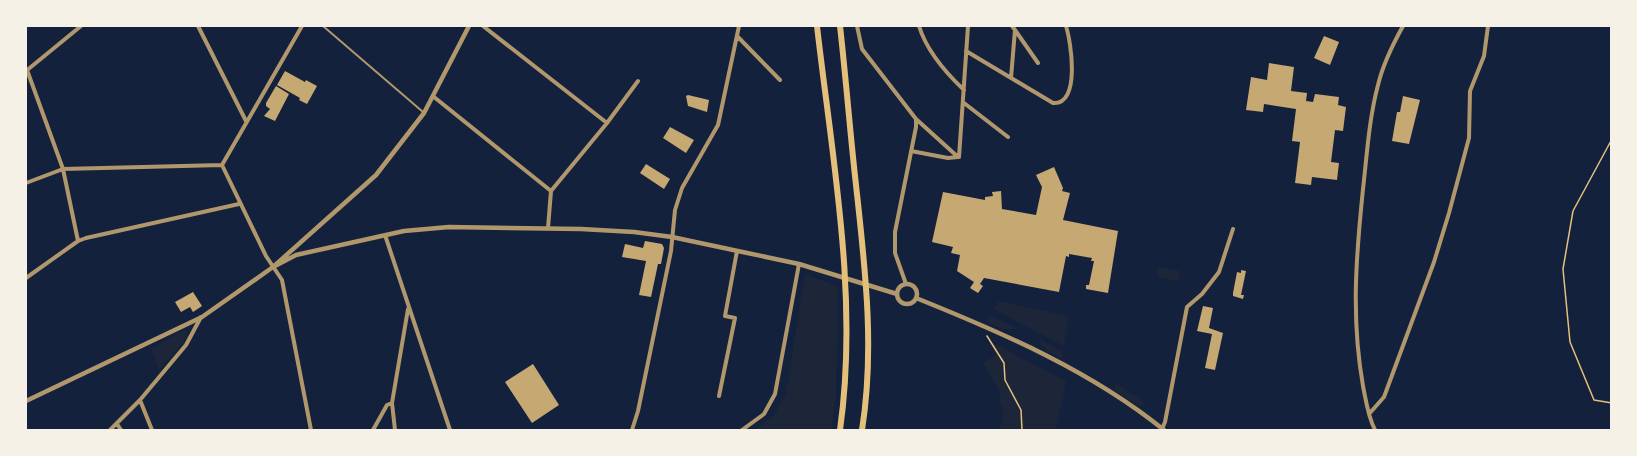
<svg xmlns="http://www.w3.org/2000/svg" width="1637" height="456" viewBox="0 0 1637 456" font-family="'Archivo Narrow',sans-serif">
	<rect width="100%" height="100%" fill="#14213d"/>
	<path fill="#1d2539" d="M1161 267 1180 271 1178 281 1161 278 1157 273 1158 268Z
		M805 274 838 287 836 396 831 430H755L774 415 786 395Z
		M999 301 1068 316 1064 346 993 309Z
		M989 315 1016 327 1015 329H1002L987 322Z
		M183 330 187 332 184 342 159 370 151 349Z
		M1038 338 1063 352 1062 359C1050 353 1042 348 1038 338Z
		M993 343 1066 381 1056 430H999L1004 411 999 401 1001 394 983 363 996 355 990 346Z
		M1115 383 1144 402 1141 407 1114 390Z"/>
	<path fill="#c6a872" d="M1324 36 1339 42 1330 65 1314 58Z
		M1269 63 1294 67 1291 91 1307 93 1306 101 1313 102 1315 94 1339 97 1338 105 1346 107 1343 131 1335 130 1331 162 1339 163 1337 180 1312 177 1311 185 1295 183 1300 142 1292 141 1296 109 1264 104 1263 112 1246 110 1251 77 1267 80Z
		M285 71 305 82 306 80 317 86 307 104 299 100 300 98 277 85Z
		M276 86 289 94 275 121 264 116 270 109 266 106V103Z
		M688 95 709 100 707 112 688 106 686 96Z
		M1403 96 1420 100 1409 144 1392 141 1397 112H1400Z
		M670 127 694 140 686 153 663 138Z
		M646 164 670 179 664 189 640 173Z
		M1054 167 1063 188 1062 191 1070 193 1063 220 1118 231 1108 293 1086 289V285H1089L1094 261H1091L1092 258 1069 254V257L1066 256 1059 292 984 278 980 284 983 286 978 293 970 288 974 282 957 271 960 255 951 253 953 247 932 242 943 192 985 200V197L993 196 992 192 1001 191 1002 209 1036 215 1042 187 1036 175Z
		M645 241 662 244 664 248 661 264H658L651 297 639 295 646 261 622 257 625 244 643 248Z
		M1241 270 1246 271 1241 295H1244L1243 299 1233 296V293L1237 272 1241 273Z
		M193 292 202 306 193 312 190 307 181 312 175 302Z
		M1203 306 1213 308 1209 328 1223 333 1215 370 1205 368 1212 334 1197 331Z
		M533 364 559 405 532 423 505 382Z"/>
	<g fill="none" stroke-linecap="round" stroke-linejoin="round">
		<path stroke="#e5c07b" stroke-width="1.5" d="M1612 139 1573 211 1563 269 1570 342 1594 400 1612 403
			M987 336 1004 363 1005 380 1021 410 1022 430"/>
		<path stroke="#b1986c" stroke-width="2" d="M323 26 423 112"/>
		<path stroke="#b1986c" stroke-width="4" d="M198 26 246 121
			M483 26 607 123
			M857 26 862 49 916 119V127L895 232V253L906 284
			M919 26C926 49 946 73 964 90
			M1015 30 1038 63
			M738 37 780 80
			M966 51 1053 103C1081 105 1071 42 1066 26
			M27 70 63 169 78 241
			M26 71 81 26
			M1011 78 1015 30 1012 26
			M434 97 551 191
			M964 103 1008 137
			M916 119 958 157
			M911 151 948 158 958 157
			M959 157 968 26
			M222 165 266 256 282 280 311 430
			M222 165 302 26
			M26 183 63 169 222 165
			M548 228 551 191 607 123 638 81
			M385 235 450 430
			M26 278 78 241 86 238 239 204
			M719 396 735 318 725 316 737 251
			M140 400 152 430
			M1369 414 1384 397 1434 262 1449 213 1469 138 1470 91 1484 56 1488 26
			M117 424 121 430
			M1162 429 1165 422 1187 307 1202 294 1219 272 1233 229
			M110 430 140 400 186 345 201 317
			M373 430 387 405 392 403
			M395 430 392 403 408 309
			M632 430 638 411 671 251 675 210 682 188 718 125 739 26
			M742 430 764 414 775 394 799 264
			M1375 430C1368 417 1366 401 1363 386 1351 318 1356 257 1363 189 1367 154 1369 119 1378 85 1383 64 1393 44 1403 26"/>
		<path stroke="#b1986c" stroke-width="4.5" d="M273 267 296 255 404 231 449 227 581 229 634 232 672 237 799 264 897 294
			M897 294a10 10 0 1 1 20 0a10 10 0 1 1-20 0Z
			M916 298C1003 333 1091 371 1164 430
			M26 401 202 317 273 267 376 175 424 113 469 26"/>
		<path stroke="#e5c07b" stroke-width="6" d="M817 26C832 158 859 297 840 430
			M840 26C846 79 850 132 856 185 865 267 875 348 862 430"/>
	</g>
	<rect width="1637" height="456" fill="none" stroke="#f6f1e7" stroke-width="54"/>
</svg>
